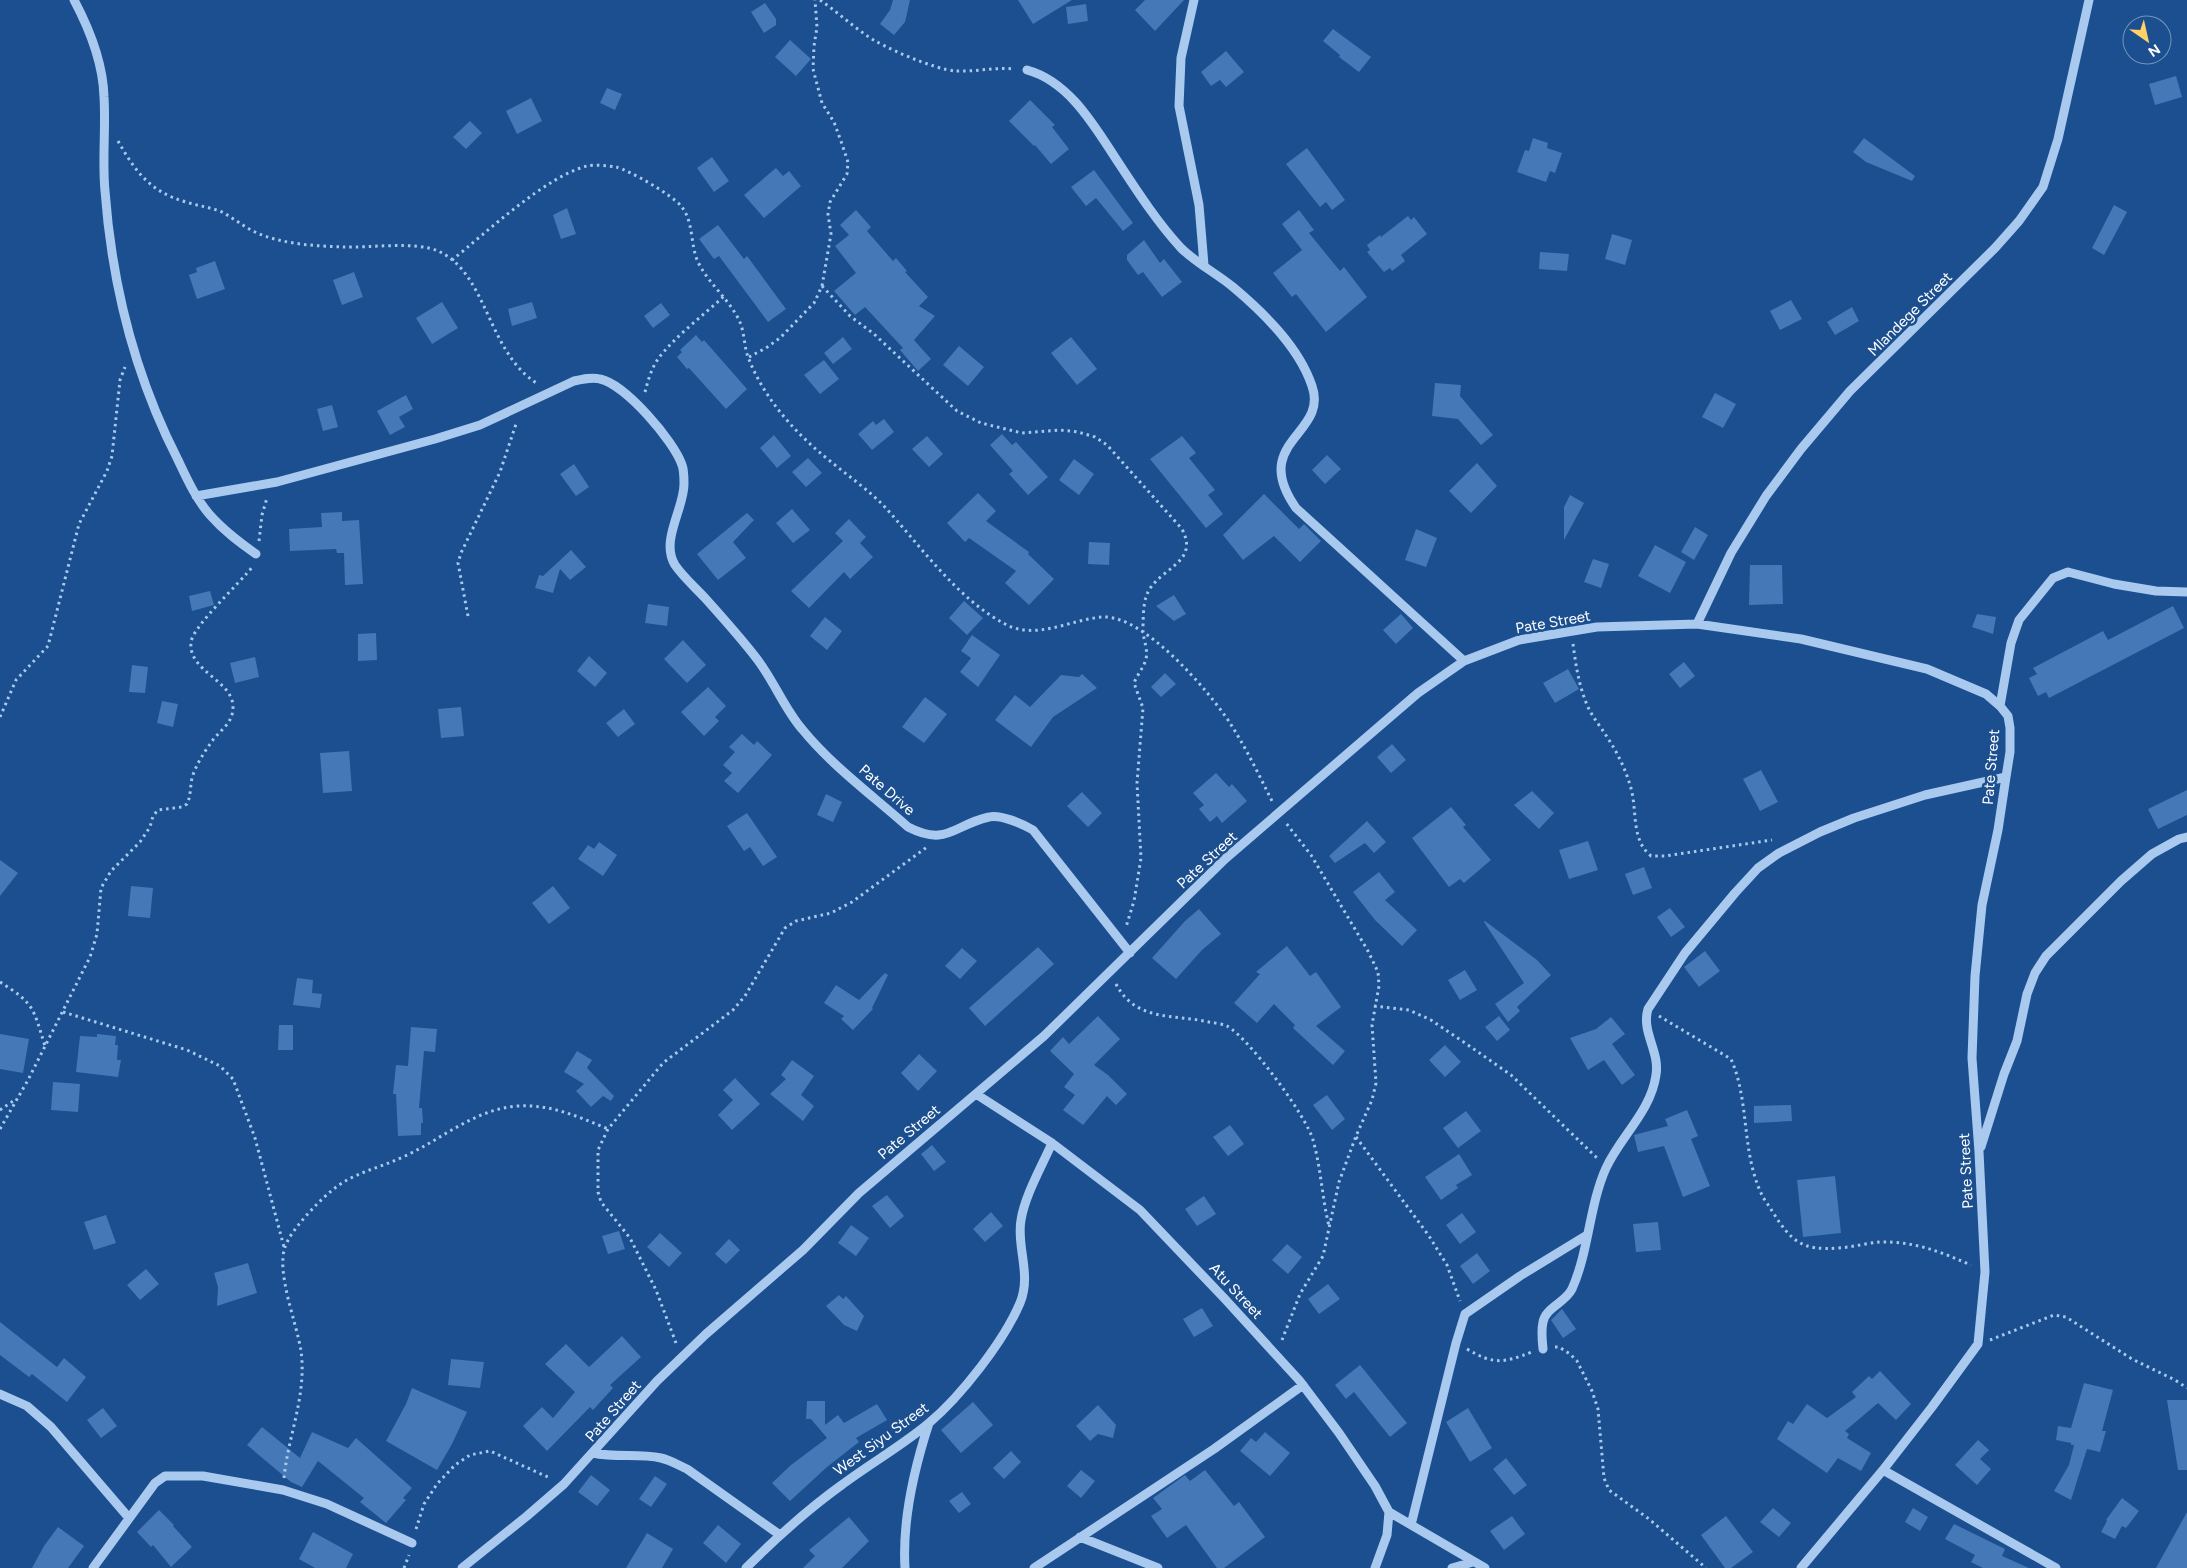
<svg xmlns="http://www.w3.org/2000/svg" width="2187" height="1568" viewBox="0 0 2187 1568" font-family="Figtree,sans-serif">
	<rect width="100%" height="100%" fill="#1b4f8f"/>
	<path fill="#4478b7" d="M893 0H910L905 22 894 35 880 24 890 10Z
		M1018 0H1072L1033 24Z
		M1145 0H1184L1155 31 1135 10Z
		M765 3 776 19V25L764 33 751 12Z
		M1086 4 1088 21 1068 24 1066 7Z
		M1333 29 1371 57 1359 72 1339 57 1340 55 1323 41Z
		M790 40 811 59 796 76 775 57Z
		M1226 51 1244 72 1226 87 1220 80 1211 86 1201 72Z
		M2176 76 2182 97 2155 105 2149 84Z
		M607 88 622 94 615 110 600 103Z
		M531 98 542 121 517 134 506 111Z
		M1030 100 1055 125 1052 127 1069 149 1051 164 1035 145 1034 146 1009 121Z
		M470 121 482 133 466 149 453 137Z
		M1533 138 1548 143 1547 148 1562 153 1555 173 1550 171 1546 182 1517 172 1525 150 1529 151Z
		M1864 138 1915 176 1912 181 1866 162 1853 152Z
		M1307 148 1345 200 1332 210 1326 202 1320 207 1286 164Z
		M712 157 729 181 714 192 697 168Z
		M776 168 783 176 789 171 801 186 764 218 744 195Z
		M1094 170 1133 223 1123 231 1096 198 1086 206 1071 187Z
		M2114 205 2127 212 2104 255 2092 248Z
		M567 208 576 234 561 239 553 215Z
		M856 210 871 227 867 231 893 261 896 258 907 271 905 272 928 297 919 306 935 316 914 340 931 359 918 371 900 350 903 348 865 307 855 315 834 291 856 273 835 246 849 235 840 225Z
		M1299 210 1314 230 1309 233 1340 271 1344 267 1367 297 1326 332 1296 294 1292 297 1273 273 1302 250 1282 224Z
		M1408 216 1411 220 1414 217 1427 234 1401 255 1405 261 1392 271 1390 268 1384 272 1367 252 1370 250 1367 245 1380 235 1381 237Z
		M718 225 744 259 747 256 786 309 768 322 719 256 714 259 699 239Z
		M1612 234 1632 240 1625 265 1605 259Z
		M1144 240 1160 263 1164 259 1182 282 1162 297 1143 272 1138 275 1127 260V255Z
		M1540 252 1569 254 1567 271 1539 269Z
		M215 261 225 289 197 299 189 275 197 272 196 268Z
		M354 272 363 297 342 305 333 280Z
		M1791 300 1802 319 1780 330 1770 311Z
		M442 302 458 328 432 344 416 318Z
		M532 302 537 318 512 326 508 309Z
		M661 303 670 315 653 328 644 316Z
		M1852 307 1859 321 1835 335 1827 322Z
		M696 335 702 342 704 340 747 389 726 409 689 368 687 369 677 357 682 352 680 350Z
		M843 337 852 349 833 364 824 353Z
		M1071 337 1097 369 1077 385 1051 353Z
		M959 346 984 367 968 386 943 365Z
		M824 360 839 379 820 394 804 375Z
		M1435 383 1461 385 1460 396 1493 435 1481 445 1458 419 1432 416Z
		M1715 393 1736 404 1723 428 1702 417Z
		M406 395 413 409 399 417 405 427 390 435 377 411Z
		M332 405 338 427 323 431 317 409Z
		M884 419 894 432 872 450 858 434 873 421 876 425Z
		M1002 434 1012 445 1016 442 1048 477 1028 495 1009 474 1013 471 990 445Z
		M774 435 791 456 777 468 760 448Z
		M927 436 943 454 929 467 912 449Z
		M1182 436 1196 453 1189 458 1215 490 1208 495 1223 514 1206 528 1150 459Z
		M1327 455 1341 469 1325 484 1312 470Z
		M808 458 822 473 806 487 792 472Z
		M1074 459 1094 474 1079 495 1059 480Z
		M1477 463 1497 486 1471 513 1449 491Z
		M574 464 589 487 576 496 560 474Z
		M978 493 996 511 986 521 1029 552 1028 554 1054 579 1029 605 1005 583 1016 571 969 538 965 542 947 523Z
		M1264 494 1299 529 1304 524 1321 541 1300 562 1274 536 1243 560 1223 535Z
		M1570 495 1584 503 1564 540V507Z
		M792 509 810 530 793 543 776 523Z
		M342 512V521L359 520 363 584 345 585 344 553H337L336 549 290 551 289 529 322 527 321 513Z
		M747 513 754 520 733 542 746 558 718 580 697 554Z
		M849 519 866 537 860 543 873 557 850 579 844 572 809 608 791 591 843 541 835 533Z
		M1695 527 1708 535 1694 560 1681 552Z
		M1416 529 1437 538 1426 567 1405 560Z
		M1089 542 1110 543 1109 565 1088 564Z
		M1655 545 1686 562 1670 593 1638 576Z
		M571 550 586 567 570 580 560 569 553 593 535 588 539 575 543 576Z
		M1593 559 1609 564 1601 588 1584 582Z
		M1750 565H1782L1783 604 1749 605Z
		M210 591 214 605 192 611 189 596Z
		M1174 595 1186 614 1174 621 1156 606Z
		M964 601 983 618 967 635 949 618Z
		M648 604 669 607 667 626 645 623Z
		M2173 606 2184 628 2049 698 2046 692 2038 696 2029 678 2037 674 2033 668 2103 631 2108 640Z
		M1401 614 1413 628 1396 644 1383 630Z
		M1977 614 1996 617 1993 634 1972 627Z
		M825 617 842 631 827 650 810 636Z
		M376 633 377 660 358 661V634Z
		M972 635 1000 655 978 687 960 672 971 658 961 651Z
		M683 640 706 665 687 683 664 659Z
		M589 656 607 673 595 687 577 671Z
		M255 657 259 677 235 683 230 663Z
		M1684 662 1695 676 1680 688 1669 674Z
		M132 665 148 667 145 693 129 692Z
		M1568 669 1579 689 1555 703 1543 683Z
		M1165 673 1176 684 1161 697 1151 687Z
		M1082 674 1097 688 1053 717 1031 747 995 720 1015 695 1030 707 1061 675 1079 677Z
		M708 687 726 706 715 717 719 721 704 736 681 712Z
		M925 697 947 714 924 743 902 727Z
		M162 701 178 704 173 727 157 723Z
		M461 707 464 736 441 738 438 709Z
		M624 709 635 724 618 737 606 723Z
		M742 734 754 745 757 741 772 755 738 793 724 781 732 773 723 765 735 752 729 747Z
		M1392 744 1406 760 1391 773 1377 757Z
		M349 751 352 791 323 793 320 753Z
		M1761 770 1778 802 1760 811 1743 779Z
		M1216 773 1229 787 1232 784 1247 801 1222 823 1217 816 1210 822 1199 809 1204 805 1193 793Z
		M2187 790V815L2158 829 2148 809Z
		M1532 791 1554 813 1539 829 1514 805Z
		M1082 792 1102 813 1088 827 1067 806Z
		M826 794 842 802 833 822 817 815Z
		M1451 807 1466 825 1463 827 1491 860 1464 883 1460 879 1449 887 1412 838Z
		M747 813 777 857 763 866 750 847 744 851 727 826Z
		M1367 821 1386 842 1374 853 1365 843 1335 863 1329 856Z
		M1588 841 1598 870 1569 879 1559 850Z
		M599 842 617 855 603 876 578 859 588 845 594 849Z
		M0 860 18 873 0 896Z
		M1644 867 1652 888 1633 895 1625 874Z
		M1379 872 1395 892 1385 900 1417 930 1402 946 1375 920 1353 892Z
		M131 886 153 888 150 918 128 916Z
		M553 886 570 908 549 924 532 903Z
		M1670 908 1685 927 1671 937 1657 917Z
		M1199 909 1221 934 1202 950 1176 979 1152 958 1185 921Z
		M1485 921 1537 960 1551 975 1517 1007 1520 1011 1508 1022 1495 1004 1524 983 1484 922Z
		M1287 946 1310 976 1316 972 1341 1007 1316 1026 1345 1051 1333 1065 1293 1028 1295 1025 1274 1004 1257 1023 1234 1003 1260 974 1256 972Z
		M1038 947 1054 964 985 1026 969 1008Z
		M962 948 977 961 960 979 945 966Z
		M1705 951 1720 971 1699 987 1684 967Z
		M1465 970 1477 990 1460 1000 1448 980Z
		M885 973 888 975 872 1008 873 1009 853 1030 841 1019 844 1016 824 1003 836 985 859 1000Z
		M297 978 313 980 312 993 322 994 320 1008 293 1005Z
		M1098 1016 1120 1039 1094 1065 1108 1075 1127 1094 1116 1105 1107 1096 1083 1125 1063 1110 1075 1095 1064 1087 1074 1074 1050 1051 1063 1037 1069 1044Z
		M1499 1016 1510 1030 1497 1041 1485 1027Z
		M1611 1017 1625 1034 1612 1044 1635 1075 1622 1085 1604 1060 1588 1070 1570 1038 1596 1029Z
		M279 1025H293V1050H278Z
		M411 1027 437 1029 435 1052 424 1051 419 1108H422L423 1123H421V1135L398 1136 396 1094H393L396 1065 408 1066Z
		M0 1034 29 1039 23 1073 0 1069Z
		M97 1034 116 1036 115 1045H118L117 1060H121L118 1077 76 1072 80 1036 97 1037Z
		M1445 1045 1461 1062 1445 1077 1429 1060Z
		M577 1051 592 1060 587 1068 614 1096 611 1101 603 1096 591 1107 576 1091 584 1084 564 1072Z
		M919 1054 937 1071 918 1091 901 1073Z
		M792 1060 814 1076 801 1095 814 1106 803 1121 770 1094 786 1079 781 1075Z
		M735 1078 760 1104 732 1130 718 1115 733 1100 723 1090Z
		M53 1082 80 1084 78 1112 51 1110Z
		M1327 1095 1345 1119 1332 1130 1313 1105Z
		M1791 1105 1792 1121 1754 1123V1106Z
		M1687 1110 1698 1136 1691 1139 1710 1186 1683 1197 1664 1146 1638 1152 1634 1135 1668 1126 1665 1119Z
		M1466 1111 1481 1131 1458 1148 1443 1128Z
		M1230 1125 1244 1144 1228 1156 1213 1137Z
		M932 1145 946 1162 934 1171 921 1154Z
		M1459 1154 1472 1175 1456 1185 1458 1188 1441 1200 1425 1177Z
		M1835 1176 1841 1233 1803 1237 1797 1180Z
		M887 1195 904 1216 890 1228 872 1206Z
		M1204 1196 1216 1214 1197 1226 1185 1209Z
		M991 1212 1003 1226 985 1242 973 1229Z
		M1462 1213 1476 1232 1460 1244 1446 1225Z
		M106 1215 116 1243 94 1250 84 1222Z
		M1658 1222 1661 1250 1636 1252 1633 1224Z
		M851 1225 869 1238 856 1256 838 1243Z
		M619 1231 625 1249 608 1254 602 1236Z
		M660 1233 682 1253 669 1267 647 1247Z
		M729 1239 740 1250 726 1264 715 1254Z
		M1287 1244 1302 1257 1288 1274 1272 1260Z
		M1477 1253 1490 1271 1473 1284 1460 1266Z
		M248 1263 257 1293 217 1306 218 1287 214 1273Z
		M146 1269 159 1284 140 1300 127 1285Z
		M1328 1284 1340 1299 1319 1314 1308 1299Z
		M839 1295 843 1299 846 1296 864 1316 857 1331 844 1325 826 1306Z
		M1202 1308 1213 1326 1194 1337 1183 1319Z
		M1562 1309 1576 1329 1563 1338 1551 1320Z
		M0 1322 57 1367 64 1358 86 1377 67 1402 32 1374 29 1377 0 1355Z
		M622 1336 641 1357 610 1385 613 1388 593 1410 590 1407 547 1451 523 1426 542 1407 553 1418 575 1392 545 1364 566 1344 589 1367Z
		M451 1359 484 1362 480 1388 448 1385Z
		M1360 1365 1407 1423 1390 1437 1354 1392 1346 1399 1335 1385Z
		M1880 1371 1911 1404 1896 1420 1878 1403 1845 1431 1849 1434 1847 1438 1871 1453 1861 1471 1838 1458 1827 1473 1777 1439 1788 1421 1793 1424 1807 1404 1827 1418 1856 1397 1852 1392 1869 1376 1872 1379Z
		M2084 1383 2113 1390 2102 1431H2106L2100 1452 2087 1449 2071 1500 2054 1491 2069 1465 2074 1445H2071V1443L2056 1440 2058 1426 2071 1428Z
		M412 1388 467 1412 452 1444 437 1470 386 1441 406 1404Z
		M2167 1400H2187V1470H2178Z
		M807 1401H825V1425L838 1415 844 1423 877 1404 887 1420 856 1438 859 1442 827 1467 790 1501 772 1483 791 1465 827 1438 811 1419H806Z
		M973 1402 993 1425 961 1453 941 1430Z
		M1098 1405 1116 1425 1113 1438 1098 1434 1090 1441 1076 1426Z
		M103 1408 117 1426 101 1438 87 1420Z
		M1468 1408 1492 1448 1470 1462 1446 1422Z
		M262 1427 300 1458 312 1432 348 1448 356 1438 412 1488 403 1498 406 1500 386 1523 360 1502 364 1498 318 1461 302 1487 291 1482 247 1445Z
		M1265 1432 1290 1453 1270 1476 1240 1451 1251 1438 1256 1442Z
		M1978 1440 1989 1450 1980 1459 1991 1469 1977 1485 1955 1465Z
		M1011 1451 1021 1462 1004 1479 993 1468Z
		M1506 1458 1527 1485 1514 1495 1493 1469Z
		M1081 1470 1095 1481 1081 1498 1067 1486Z
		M1205 1470 1234 1506 1239 1502 1265 1537 1224 1568H1217L1186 1525 1167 1538 1151 1516 1162 1509 1153 1498 1185 1475 1190 1481Z
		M591 1475 610 1490 597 1506 578 1492Z
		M655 1476 667 1484 651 1507 639 1499Z
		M962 1492 971 1504 959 1513 949 1501Z
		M2122 1498 2139 1511 2126 1528 2122 1526 2115 1539 2101 1532 2107 1521 2106 1520Z
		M1773 1508 1791 1523 1779 1537 1760 1522Z
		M1913 1508 1928 1517 1920 1531 1905 1522Z
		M159 1510 174 1525 173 1526 192 1547 171 1567 153 1545 151 1547 137 1532Z
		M2187 1512V1568H2156Z
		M1512 1516 1525 1534 1504 1550 1490 1531Z
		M1726 1516 1753 1552 1731 1568H1725L1701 1535Z
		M849 1517 869 1541 842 1568H803L815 1556 809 1550Z
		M1954 1524 2005 1549 2002 1556 2029 1568H1983L1971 1562 1975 1555 1945 1539Z
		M718 1525 741 1544 726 1563 703 1543Z
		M58 1527 84 1546 68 1568H32L44 1546Z
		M313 1532 353 1554 346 1568H315L299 1559Z
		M647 1533 673 1549 662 1568H626Z"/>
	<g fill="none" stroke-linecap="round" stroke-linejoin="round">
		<path stroke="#a9c9ee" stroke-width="3" stroke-dasharray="2.5 4" stroke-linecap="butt" d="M820 0C836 11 850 24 866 35 882 47 936 70 956 71 975 72 994 67 1014 69
			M118 141C135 171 150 192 186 202 198 206 210 207 222 212 233 218 243 226 255 232 281 244 314 246 343 247 369 248 415 241 438 251 488 273 487 353 538 384
			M452 260C486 233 546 176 587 166 595 164 608 166 616 167 631 171 672 195 681 206 694 221 690 245 698 262 708 283 728 298 739 320 744 330 744 343 747 354 761 394 792 430 824 456 844 473 865 487 883 505 920 545 956 598 1005 624 1036 641 1071 619 1103 617 1144 615 1209 691 1230 723 1246 748 1259 775 1272 801
			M822 286 850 316 874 334 957 411 981 423 1022 433 1060 430 1078 432 1095 437 1107 445 1182 529C1201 565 1155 568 1146 597 1143 606 1143 622 1143 632 1144 641 1148 650 1146 659 1144 667 1137 675 1134 683L1143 708 1137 783 1141 858 1134 901 1126 927
			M749 357 766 348 780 338 814 303 822 286 831 234 828 214 830 202 847 174 848 162 842 144 834 122 822 103 813 69 814 46 817 27 815 0
			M645 392C648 381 651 369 658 359 673 338 704 315 724 296
			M259 541 262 515 267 498
			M468 616 458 563 461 553 500 472 516 424
			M1573 644C1576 666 1579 687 1588 707 1593 718 1601 727 1607 737 1617 752 1625 768 1630 785 1638 809 1630 839 1651 856H1665L1772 840
			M0 717 16 680 48 646 79 524 107 471 112 456 120 380 125 367
			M0 982C35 1004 33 1008 45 1046
			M1116 984C1136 1022 1173 1014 1209 1022 1215 1023 1222 1024 1227 1026 1249 1038 1307 1117 1313 1140 1321 1168 1322 1198 1329 1226
			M1374 1006 1409 1010 1431 1020 1468 1045 1511 1075 1597 1158
			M63 1012 187 1050 220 1066 233 1079 255 1138 284 1247
			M1659 1016 1731 1059C1750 1102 1741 1152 1762 1195 1764 1200 1769 1205 1772 1211 1791 1241 1801 1251 1839 1248 1853 1247 1867 1243 1880 1242 1914 1241 1941 1252 1971 1265
			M0 1110 16 1099
			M0 1129 28 1080 90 957 97 934 101 888 111 871 140 842 150 827 153 816 158 810 182 807 187 804C191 796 190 787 192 778 195 767 203 754 210 744 218 731 233 725 233 707 233 680 188 672 191 642 193 626 241 582 253 566
			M1356 1137 1429 1236 1447 1265 1460 1301
			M1282 1340 1300 1294 1323 1256 1339 1182 1356 1136 1372 1100 1376 1083 1372 1025 1379 986 1378 972 1368 951 1311 855 1286 823
			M1990 1340 2054 1315 2066 1317 2132 1359 2175 1380 2187 1388
			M676 1343 656 1290 630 1238 601 1202 598 1192V1150L608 1129 663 1063 733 1010 745 996 785 928 796 921 831 913 852 902 927 847
			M1555 1347H1559L1570 1354 1577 1361 1592 1391 1598 1409 1604 1478 1609 1490 1649 1519 1706 1568
			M1467 1349C1494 1365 1503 1363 1532 1352
			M284 1478C288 1436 307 1395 301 1351 297 1324 276 1273 285 1247 290 1231 317 1203 330 1192 353 1172 378 1169 405 1156 442 1139 475 1109 518 1106 551 1104 579 1117 608 1129
			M416 1529 424 1504 437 1484 455 1465 470 1455 490 1451 550 1478
			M404 1568 409 1555"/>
		<path stroke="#a9c9ee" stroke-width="9" d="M74 0C90 30 103 62 104 97 106 128 102 160 105 191 112 285 135 376 178 460 187 479 196 499 210 515 224 531 239 542 256 554
			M1194 0 1181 58 1179 106 1199 205 1204 265
			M1027 70C1071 82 1096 129 1120 165 1139 194 1158 223 1181 248 1196 263 1216 273 1233 287 1264 313 1299 347 1312 386 1329 435 1249 441 1296 508L1464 661
			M196 496 277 482 435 439 480 425 574 381C583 379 592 377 600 379 625 384 674 441 682 465 684 470 684 478 684 484 684 509 660 541 675 565 684 578 695 587 705 598 723 618 741 638 757 659 774 681 784 708 802 729 832 766 872 795 908 827 947 847 953 825 989 817 1000 814 1023 824 1033 830L1130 953
			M1697 624 1731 553 1766 496 1801 449 1850 391 1995 248 2019 221 2043 187 2058 139 2089 0
			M2000 706 2011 643 2019 620 2053 578 2068 572 2114 584 2156 591 2187 592
			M976 1094 1052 1143 1140 1210 1224 1298 1299 1380 1339 1433 1375 1486 1389 1512 1387 1535 1375 1568
			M1981 1147 2004 1074 2017 1041 2027 994 2035 973 2046 956 2121 881 2152 854 2179 839 2187 837
			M1543 1349C1542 1340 1541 1331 1543 1322 1546 1307 1565 1303 1572 1289 1589 1251 1589 1206 1606 1168 1621 1136 1651 1111 1656 1075 1660 1051 1641 1032 1648 1009L1685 953 1735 893 1758 868 1779 853 1820 832 1854 818 1925 795 2006 777
			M0 1394 27 1406 51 1427 129 1518
			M593 1453C616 1458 639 1453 661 1458 670 1460 678 1465 687 1469L780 1535
			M1883 1470 2056 1568
			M1389 1512 1485 1568
			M1411 1525 1456 1343 1465 1314 1520 1276 1587 1235
			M1080 1537 1158 1568
			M93 1568 155 1483 165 1476H203L283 1490 327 1504 412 1543
			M462 1568 527 1516 564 1484 657 1381 706 1334 803 1250 859 1193 1044 1036 1225 859 1418 693 1464 661 1519 640 1597 627 1697 624 1801 639 1927 669 1986 694 2000 706 2008 716 2010 728V752L2006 777 1998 830 1982 905 1975 976 1972 1058 1979 1152 1985 1272 1978 1344 1932 1407 1883 1470 1801 1568
			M746 1568C776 1538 808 1509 843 1484 871 1463 903 1445 929 1423 961 1396 1004 1341 1020 1303 1032 1274 1016 1246 1021 1220 1025 1195 1042 1166 1052 1143
			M905 1568C902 1519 914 1469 929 1423
			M1034 1568 1214 1449 1303 1385
			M1452 1568 1473 1562"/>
	</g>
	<g text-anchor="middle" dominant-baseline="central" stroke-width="5" stroke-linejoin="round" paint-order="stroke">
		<g font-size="15" fill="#fff" stroke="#1b4f8f">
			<text transform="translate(1910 314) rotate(-45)">Mlandege Street</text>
			<text transform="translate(1553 622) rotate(-10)">Pate Street</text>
			<text transform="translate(1991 767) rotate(-85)">Pate Street</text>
			<text transform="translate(887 790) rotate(41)">Pate Drive</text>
			<text transform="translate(1207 860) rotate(-43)">Pate Street</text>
			<text transform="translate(909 1132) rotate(-40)">Pate Street</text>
			<text transform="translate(1966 1171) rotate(-93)">Pate Street</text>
			<text transform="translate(1236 1291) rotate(47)">Atu Street</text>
			<text transform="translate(613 1411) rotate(-49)">Pate Street</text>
			<text transform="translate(881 1439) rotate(-36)">West Siyu Street</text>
		</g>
	</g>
	<g transform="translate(2147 40) rotate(146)"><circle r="24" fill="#1b4f8f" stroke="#7695bc"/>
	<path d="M0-4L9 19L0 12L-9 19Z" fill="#ffd166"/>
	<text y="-8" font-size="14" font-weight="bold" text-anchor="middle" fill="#ffffff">N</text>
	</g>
</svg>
